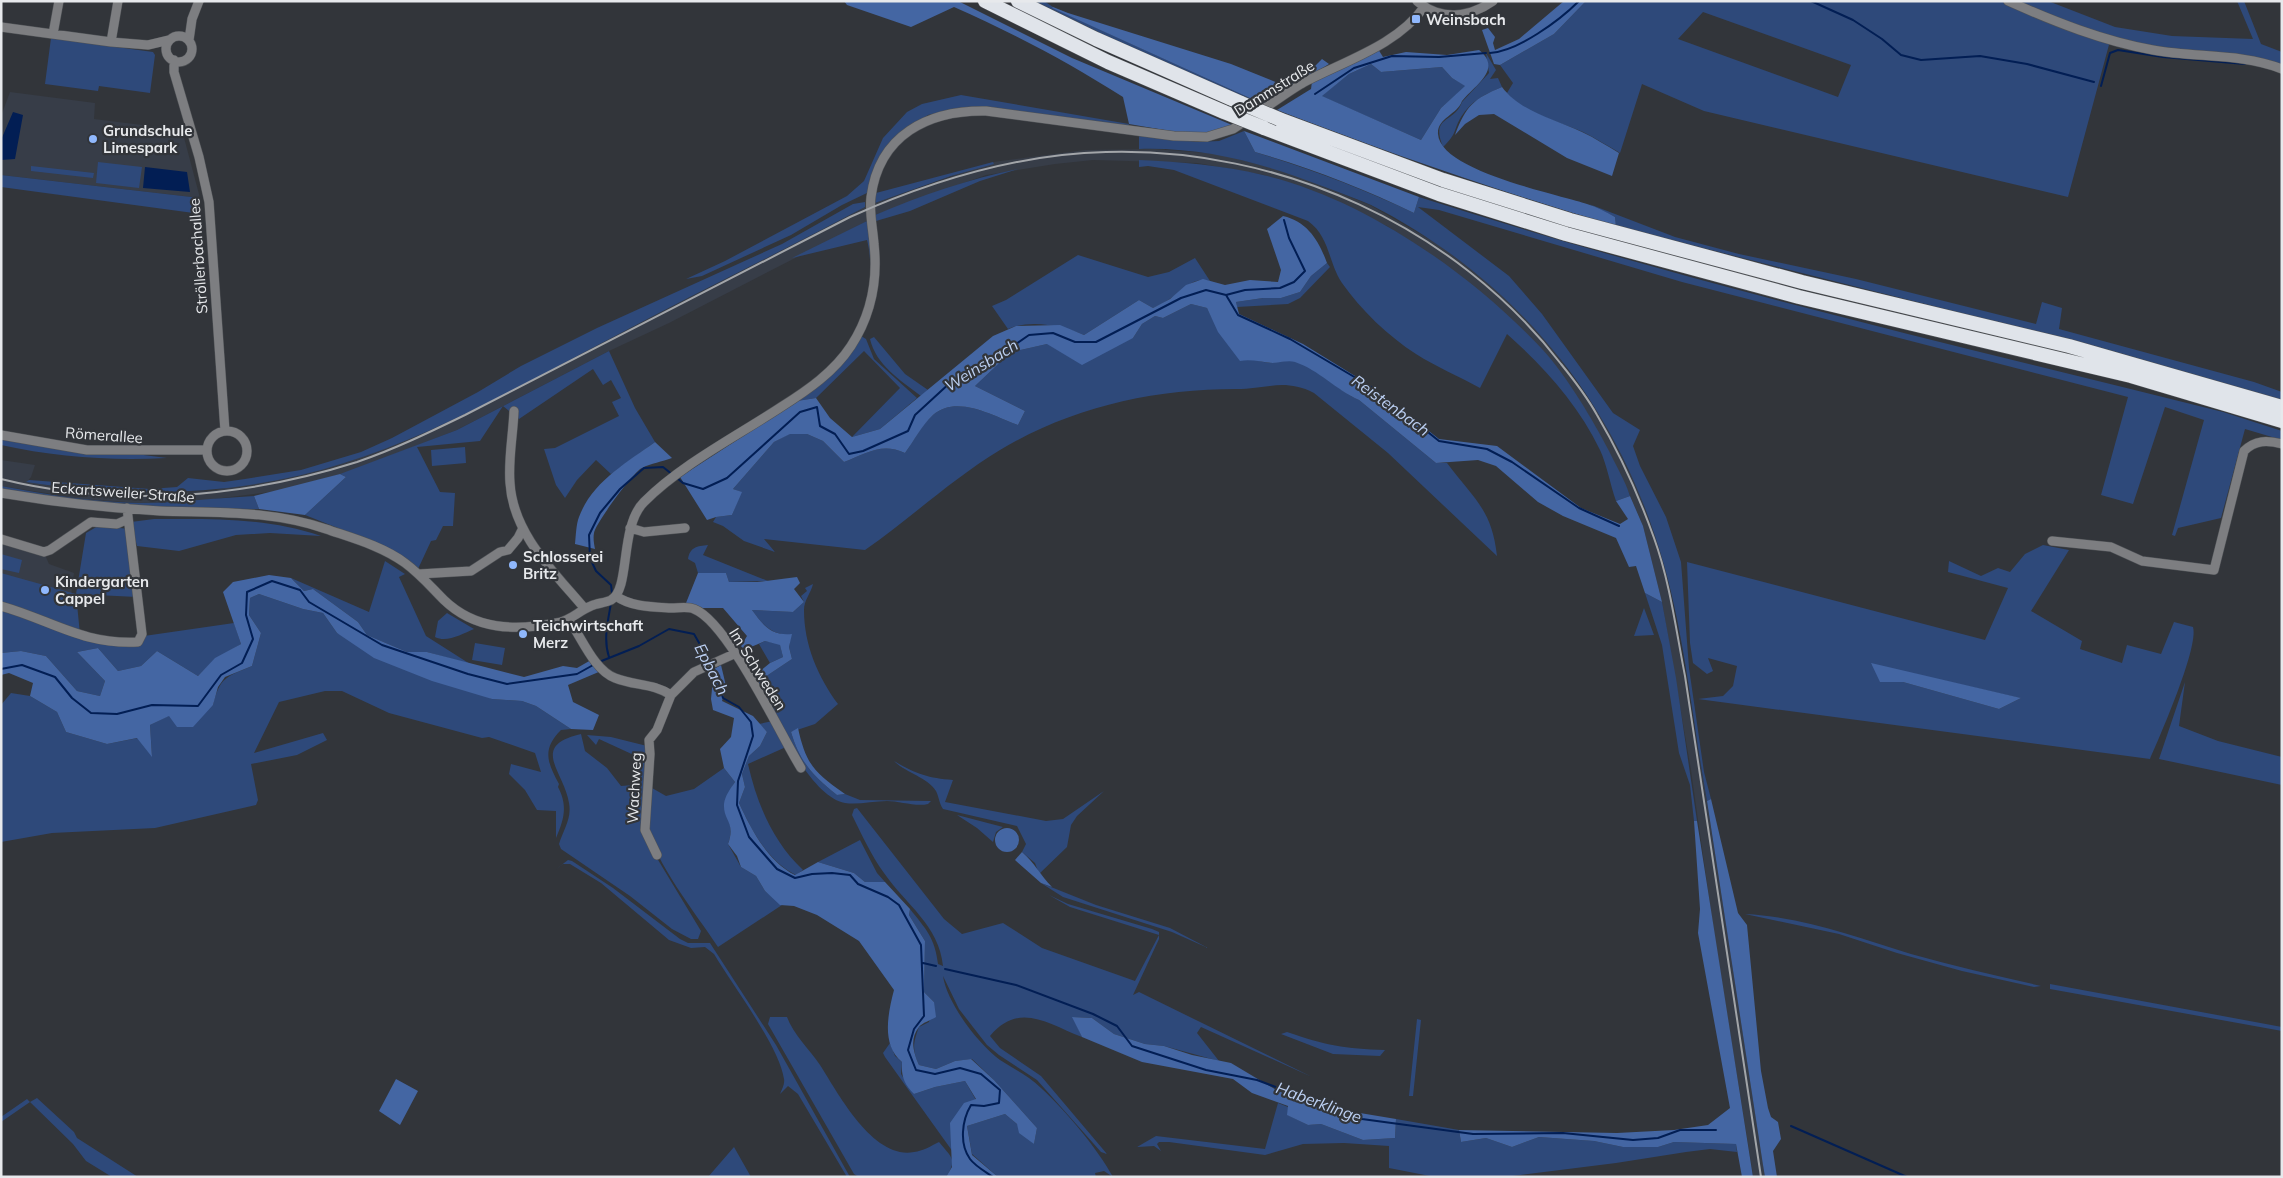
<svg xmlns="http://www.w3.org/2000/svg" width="2283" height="1178" viewBox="0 0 2283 1178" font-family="Mulish,sans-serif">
	<rect width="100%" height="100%" fill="#32353a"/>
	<path fill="#373d48" d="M10 92 95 103 94 119 182 130 200 198 1 175V116Z
		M1155 149 1219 154 1285 171 1370 205 1436 243 1480 275 1523 315 1551 346 1605 422 1638 489 1655 536 1672 600 1707 801 1765 1177H1753V1175L1714 933 1691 770 1662 602 1643 526 1628 491 1587 412 1465 281 1418 246 1387 226 1353 210 1317 194 1264 175 1197 163 1093 160 1055 164 986 175 875 215V203L993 162 1085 150Z
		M865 207 869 220 669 323 609 351 457 430 348 472 278 491 198 501 139 503 84 499 1 486V460L35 465 31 477 27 482 60 487 133 493 211 491 347 462 441 425Z
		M1 541 45 555 49 564 74 573 67 627 1 605Z"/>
	<path fill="#2e497a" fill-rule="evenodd" d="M1027 1H1044L1053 7V8L1263 104 1237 97Z
		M1586 1H2048L2115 27 2172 36 2253 39 2237 1H2244L2261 44 2282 52V69L2110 41 2068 197 1704 111 1642 84 1620 153C1608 146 1595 138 1583 132 1560 122 1523 113 1507 93L1513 83 1500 65 1554 34ZM1703 12 1851 65 1838 97 1678 39Z
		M51 38 153 52 155 55 150 93 99 86 98 91 45 84Z
		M1486 53 1496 70 1490 79 1498 78 1502 87C1485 94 1471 101 1461 117 1453 131 1457 134 1443 147 1430 115 1454 124 1462 102L1489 73Z
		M1371 64 1381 72 1442 67 1452 78 1466 86 1441 108 1421 140 1321 96 1349 74Z
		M961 95 1129 124 1128 127 990 107 959 108 928 115 898 136 869 192 842 205 791 235 702 276 686 279 725 261 847 196 864 181 883 138 907 112 922 104Z
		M1244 131 1255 152C1310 169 1362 188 1414 213L1419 197C1684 282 1954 345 2223 412L2282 431V440L2245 429 2221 518 2178 528 2175 536 2172 535 2204 420 2165 407 2133 504 2101 495 2128 397 1682 282 1439 210 1418 207 1509 276 1542 314 1613 413 1640 430 1633 446 1640 466 1666 517 1681 562 1689 668 1704 772 1711 799 1707 801C1691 713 1684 621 1655 536 1607 390 1508 275 1371 205 1355 198 1338 192 1322 186 1263 163 1203 147 1139 149V134L1198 142 1219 141Z
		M1139 160C1181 162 1222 165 1263 175 1365 199 1472 274 1543 350 1566 375 1593 420 1609 451 1616 466 1625 480 1630 496L1616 501C1610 484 1607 465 1600 450 1578 404 1544 367 1507 334L1480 388C1459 376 1436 367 1416 354 1388 336 1361 310 1342 283 1328 262 1330 237 1308 221L1174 170 1148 166 1139 167Z
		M98 162 142 167 139 188 96 183Z
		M993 162 994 164 951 176 875 203 876 193Z
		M31 166 94 173 93 178 31 171Z
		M1018 169 980 181 910 211 876 221 875 215C922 195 969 179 1018 169Z
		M1 175 200 198 201 214 1 187Z
		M865 202V207C782 251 698 292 615 336 527 382 439 433 344 463 241 496 132 499 26 482L29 480 150 489 177 487 188 478 224 482 245 479 301 470 361 452 392 438 478 392 521 366 597 328 782 244 853 204Z
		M1589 204 1675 237 1739 254 1856 279 2036 324 2042 302 2062 308 2059 329 2254 382 2282 392V400L2119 353 1616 226 1615 217Z
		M869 220 872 272 864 317 846 346C851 337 857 328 862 319 871 297 873 263 867 240L792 258Z
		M1078 255 1148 277 1169 272 1195 258 1210 281C1193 276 1184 289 1171 298 1166 302 1159 305 1153 308L1139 300 1084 335C1062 326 1032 319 1008 329L992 306 1006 300Z
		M1327 263 1330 267 1300 298 1288 304 1237 307 1236 302 1263 298H1281L1300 292 1311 276Z
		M1191 304 1207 308C1221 337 1237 359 1270 363 1277 363 1286 360 1293 361 1315 365 1338 391 1359 400L1436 463H1447C1473 498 1492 509 1497 556L1388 453 1314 393C1284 378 1267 389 1236 389 1153 389 1072 407 1000 450 952 479 911 518 865 550L764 539 775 552 744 541 723 526 713 522 716 517 732 515 741 492 733 489 774 442 791 433 807 434 823 441 844 462C867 453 882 442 905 453 914 441 922 424 933 415 957 394 993 416 1018 425L1025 411 975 386 1011 352 1047 344 1133 338 1142 324 1155 316 1163 318Z
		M861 336 866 339 874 359 917 398 880 429 852 437 900 388 864 351 816 398 797 401Z
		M874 337 905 374 928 390 921 396C900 380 876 365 870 339Z
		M609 351 635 408 655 442 611 474 596 460 577 480 565 498 556 485 544 449 555 448 619 416 612 402 621 398 611 380 603 385 593 369 519 419 503 406 480 441 417 447 440 492 455 493 453 526H443L436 540 431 541 418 569 388 548 305 515 346 477 340 474 457 430Z
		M1 437 167 458C111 461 55 457 1 445Z
		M465 447 466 463 432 466 431 450Z
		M1 486C46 494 92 502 139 503 177 503 215 498 254 496L259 509 142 508 97 504 1 489Z
		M154 519C211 519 267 517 321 536L270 533 236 535 179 551 137 546 131 522Z
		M98 526 130 529 137 597 76 594 80 634 1 605V573L76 594 86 533Z
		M708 545 703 555 768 581 729 582 726 573H698L695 563 688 559C690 547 697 546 708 545Z
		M2043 545 2069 550 2031 611 2082 641 2080 649 2122 663 2127 645 2161 654 2174 622 2193 627C2199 647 2160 736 2150 759L1698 699 1723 696 1733 686 1737 666 1708 658 1713 671 1707 674 1693 663 1690 643 1687 562 1985 640 2008 588 1948 572 1949 561 1981 576 1998 568 2010 572 2025 554ZM1871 664 2020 698H2021L1999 709 1903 682Z
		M1 554 22 560 19 573 1 569Z
		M385 561 405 574 399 577 426 636 470 664 427 652H407L367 635 358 622 313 589 304 591 291 578 369 612Z
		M813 584C811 593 804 600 804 610 804 645 818 677 838 704L815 724 791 732C800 762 812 775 837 795L845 794 860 800 931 801 928 804C916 807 899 801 887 801 873 801 858 805 845 803 808 796 773 713 756 683L792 659 789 647 791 635C771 635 763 625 752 610L793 612 804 602 801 596 807 591 805 588Z
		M1645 593 1662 602 1676 678 1697 821H1694L1690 785 1679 753 1662 645Z
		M259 594 303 609 323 613 337 633 492 699 522 701 536 706 571 729 561 730C542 749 547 762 559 784L558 787C568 806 564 819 556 838V811L537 810 525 790 509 774 511 764 541 772 535 753 489 737 482 738 389 713 342 691H325L279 702 254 753 323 733 327 740 297 755 251 764 258 800 256 805 155 828 52 833 1 842V705L11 693 30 696 57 712 66 732 107 744 138 738 152 756 150 725 170 715 213 705C220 677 226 677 252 666L261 633 249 615 250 598Z
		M1 607 114 645 144 636 234 623 241 644 214 660 198 676 157 651 141 666 118 671 98 648 77 652 105 681 100 696 77 691 46 656 21 651 1 653Z
		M1644 608 1654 635 1634 636Z
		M447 613 474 629C462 634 447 643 435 637L438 621Z
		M765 641 780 644 783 657 770 663 759 644Z
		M475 643 505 648 502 665 472 660Z
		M2185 682 2179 726 2218 741 2282 757V785L2159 759Z
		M773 721 786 747 748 764C757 804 773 842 803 870L796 875C768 862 751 829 739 803L745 787 742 774 749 756 760 746 767 732 759 724Z
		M581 734 585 751 607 768 621 786 634 785 636 756 599 739 596 745 587 735 611 737 647 746 646 840 701 931 698 939H691L672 929 630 896 561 849 559 844C563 830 572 819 569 803 564 771 529 746 581 734Z
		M894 761C916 774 928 778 953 780L945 802 1046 821 1063 819 1104 791 1077 816 1071 825 1067 847 1039 874 1035 863 1022 852 1026 844 1017 826 943 809C939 803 939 797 936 791 927 777 906 773 894 761Z
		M724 768 735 782C714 814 738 816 728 844L741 867 756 876 765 891 782 905 718 947C696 913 654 863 647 823 646 812 650 799 652 788L666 796 694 789Z
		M857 808 944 919 962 934 1003 923 1042 948 1135 981 1159 935 1070 907 1049 895 1068 904 1152 929 1159 932V939L1133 995 1139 992 1312 1077 1201 1027 1197 1033 1219 1061 1164 1046 1145 1044 1114 1034 1092 1018 1073 1017 1082 1037C1048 1024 1019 1001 990 1036L1000 1048 1041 1076 1107 1154 1101 1152 1037 1080 999 1055 987 1045 959 1009 943 976C947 1003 978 1044 1000 1060 1014 1069 1029 1076 1041 1088 1065 1110 1098 1149 1113 1177L1104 1171 1095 1173 1096 1177H998L972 1154 967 1126 1005 1114 1017 1124 1034 1144 1037 1128 994 1080 972 1059 955 1061 936 1069 919 1065C912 1050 913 1043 919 1027L929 1022 934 1002 924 992 925 941 909 915 910 909C926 929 935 938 938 964L943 966C939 925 906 905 884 873 871 855 862 835 852 815L854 809Z
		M957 815 1003 827 996 832 993 842 977 828Z
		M860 840 877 873 885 882H865L854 873 818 862Z
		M568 860 572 861 613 888 680 939 688 943H710L776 1045 850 1177H847L798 1094 788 1086 780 1094C782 1089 785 1084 784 1079 779 1046 733 986 714 954L705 947 691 948 669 940 601 883 570 864H563L555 870Z
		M1041 883 1096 905 1170 928 1208 948 1172 932 1063 897Z
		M1745 914C1803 917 1856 937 1911 954 1954 966 1998 976 2041 986L2034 987 1962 971 1897 953 1839 934Z
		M2050 984 2282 1027V1031L2050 989Z
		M770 1017H787C793 1034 810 1050 820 1065 838 1093 873 1160 914 1152 923 1151 931 1146 939 1142 951 1157 958 1159 946 1177H859L854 1174 768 1024Z
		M1417 1019 1421 1020 1413 1096H1409Z
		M1287 1032C1325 1045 1345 1049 1385 1050L1380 1056 1333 1054 1281 1034Z
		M890 1043 895 1056 902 1062 901 1074 914 1094 935 1087 965 1081 976 1100 953 1143V1152L885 1057 883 1053Z
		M37 1098 74 1132 77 1138 138 1177H112L86 1161 73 1144 30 1102 1 1122V1117L27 1099 30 1102Z
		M1278 1103 1288 1107V1115L1308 1125 1321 1124 1363 1140 1395 1138 1396 1119 1459 1130 1461 1142 1486 1138 1512 1147 1539 1137 1594 1141 1623 1147H1658L1674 1142 1736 1144 1737 1152 1710 1149 1686 1152 1616 1163 1505 1177H1435L1389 1168V1146L1344 1143 1303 1144 1265 1155 1169 1142H1159L1157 1144 1161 1151 1154 1146 1137 1147 1156 1136 1265 1149Z
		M734 1147 751 1177H708Z"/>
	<path fill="#4466a3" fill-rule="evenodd" d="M844 1H958L1072 58 1232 125 1210 134 1182 133 1129 124 1123 97C1068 62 1013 33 954 7L911 27 847 5Z
		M1564 1H1586L1554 34 1500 65 1494 64 1482 30 1488 28 1495 37 1493 43 1495 50 1519 39Z
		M1053 7 1068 13 1231 64 1278 83 1293 80 1310 71 1322 59 1329 64 1263 104 1052 8Z
		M1378 49 1383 57 1406 52 1447 55 1479 50C1503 69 1475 85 1462 101 1457 115 1437 118 1438 134 1440 171 1557 194 1587 204 1597 207 1606 212 1615 217L1616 226C1501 192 1389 153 1277 110L1311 89 1312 82ZM1371 64 1381 72 1442 67 1452 78 1465 86 1441 108 1421 140 1322 96 1349 74Z
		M1502 87C1521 112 1554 119 1582 132 1595 138 1607 146 1619 153L1612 176 1567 158 1494 114 1479 115 1465 124 1455 135C1466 106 1473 99 1502 87Z
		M1244 131 1419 197 1414 213C1363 188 1310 168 1255 152Z
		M1283 216C1308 222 1319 241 1327 263L1311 276 1300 292 1281 298H1263L1236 302 1239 314 1303 344 1373 387 1439 439 1497 446 1581 508 1620 524 1628 519 1616 501 1630 496 1643 526 1662 602 1645 593 1636 566 1629 567 1616 538 1563 516 1538 502 1496 466 1478 460 1436 463 1359 400C1336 390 1319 370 1295 362 1288 360 1279 363 1272 363 1261 362 1251 359 1240 361L1218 332 1207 308 1191 304 1163 318 1155 316 1142 324 1133 338 1082 365 1047 344 1011 352 975 386 1025 411 1018 425C993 416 957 394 933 415 922 425 914 441 905 453 882 442 867 453 844 462L823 441 807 434H790L774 442 733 489 742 492 732 515 716 517 707 520 680 477 797 401 816 398 830 418 852 437 880 429 993 336 1016 326 1060 325 1084 335 1139 300 1153 308 1170 299 1186 285 1203 279 1225 285 1250 280 1278 282 1281 270 1267 229Z
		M655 442 672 458C662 462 651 463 642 468 634 471 595 524 594 533 593 538 594 544 595 549L575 544C576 535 576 525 579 517 592 482 626 463 655 442Z
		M340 474 346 477 305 515 259 509 254 496Z
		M698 573H726L729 582H757L797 577 800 583 794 589 804 602 793 612 752 610C763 625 771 636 792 634L789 647 792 659 756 683 753 677 770 663 783 657 780 645 765 641 744 650 741 646 747 636 723 608H699L686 603Z
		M269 575 291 578 304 591 313 589 358 622 367 635 407 652H427L524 677 563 666 577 668 591 660 601 671 568 685 573 702 599 715 593 730 571 729 536 706 522 701 492 699 432 681 374 658 337 633 323 613 303 609 259 594 250 598 249 615 261 633 252 666 225 677 218 687 213 705 193 727H177L169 716 150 725 152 757 137 738 107 744 66 732 57 712 30 696 33 683 9 673 1 675V653L21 651 46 656 77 691 100 696 105 681 77 652 98 648 118 671 141 666 157 651 198 676 215 658 241 644 223 592 233 582Z
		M1871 663 2021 698 1999 709 1903 682H1880Z
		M721 665 726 686 722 701 753 716 767 732 760 746 749 756 742 774 745 787 739 803C751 829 768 862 795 875L818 862 854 873 865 882H885L910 909 909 915 925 941 924 992 934 1002 936 1017C931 1020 922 1023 919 1027 909 1039 914 1054 919 1065L936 1069 955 1061 971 1059 994 1080 1037 1128 1034 1144 1019 1133 1017 1124 1005 1114 967 1126 972 1155 998 1177H946L952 1167 950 1123 964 1103 976 1099 965 1081 935 1087 914 1094C904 1084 901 1076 902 1062 881 1045 888 1013 894 990L859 941 817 915 794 906 780 905 765 891 756 876 741 867 737 856 728 844C736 822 723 821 724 804 725 796 730 789 735 782L724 768 720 749 731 737 734 718 713 710 711 699 714 669Z
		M798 728C806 765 815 773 845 794L837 795C812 775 800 762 791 732Z
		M1711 799 1738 913 1747 925 1761 1071 1768 1108 1771 1117 1778 1122 1781 1139 1773 1151 1777 1177H1765L1763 1165 1707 801Z
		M1694 821H1697L1753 1177H1742L1736 1144 1674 1142 1658 1147H1623L1594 1141 1539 1137 1512 1147 1486 1138 1461 1142 1459 1130 1617 1133 1674 1130 1708 1125 1730 1108 1698 933 1700 909Z
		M995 840a12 12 0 1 1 24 0a12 12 0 1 1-24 0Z
		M1022 852C1035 863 1040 875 1052 887L1041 883 1015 860Z
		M1072 1017 1092 1018 1114 1034 1145 1044 1164 1046 1192 1055 1231 1063 1278 1091 1312 1105 1396 1119 1395 1138 1363 1140 1321 1124 1308 1125 1287 1115 1288 1106 1252 1093 1233 1079 1142 1062 1082 1037Z
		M396 1079 418 1091 400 1125 379 1111Z"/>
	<path fill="#021e54" d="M13 112 23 115 15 159 1 160V140Z
		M145 167 187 172 190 192 143 188Z"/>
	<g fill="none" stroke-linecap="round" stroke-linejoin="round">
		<path stroke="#021e54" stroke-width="2" d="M1811 1 1853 20 1882 39 1901 55 1921 60 1980 56 2027 64 2094 82
			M1490 53C1518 51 1559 21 1579 1
			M2101 86 2110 53 2118 50 2163 57 2245 64
			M1315 94 1354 68 1392 56 1439 57 1486 53
			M1226 295 1238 315 1290 339 1373 388 1439 441 1487 449 1512 462 1579 508 1619 526
			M677 478 683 483 703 489 727 478 800 412 817 407 820 426 835 434 849 454 863 451 908 431 915 415 952 381 981 368 1029 335 1053 333 1075 342H1096L1181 298 1206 290 1226 295 1245 290 1280 288 1294 282 1305 271 1289 238 1284 220
			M612 593 611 585 596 571 590 558 589 535 600 513 620 489 644 468 663 467 673 475
			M609 657C603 639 608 621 611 603
			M599 662 639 646 669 629 694 634 710 662
			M713 666 723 698 739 707 751 722 753 736 738 781 737 805 749 837 777 869 795 878 812 874 832 873 850 875 858 884 888 897 899 905 921 945 924 1016 914 1029 908 1050 916 1070 935 1074 960 1068 981 1074 1000 1090 999 1103 984 1106 971 1105C962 1120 959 1144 970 1159 975 1166 986 1172 993 1177
			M1 669 22 665 55 677 72 698 91 713 117 714 152 705 198 706 221 675 242 663 253 639 246 615 247 592 272 581 300 590 309 602 382 645 468 674 507 684 577 674 595 664
			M923 963 936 966
			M945 969 1016 985 1093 1014 1117 1026 1132 1046 1206 1070 1257 1080 1362 1119 1473 1134 1563 1133 1633 1140 1658 1138 1680 1130H1716
			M1791 1126 1907 1177"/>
		<g stroke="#4f5256" stroke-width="10">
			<path id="minor" d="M1417 1C1440 21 1469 18 1493 1
				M2008 1C2055 22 2103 41 2153 50 2197 58 2240 53 2282 69
				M1 27 111 42 148 45 169 40
				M53 34 59 1
				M166 49a13 13 0 1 1 26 0a13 13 0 1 1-26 0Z
				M189 40 192 19 199 1
				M111 42 118 1
				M174 60V72L199 157 209 202 225 431
				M1259 112C1273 103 1286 93 1301 84 1341 62 1397 46 1424 7
				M514 411C513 435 508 460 510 483 513 534 554 572 585 609
				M207 451a20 20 0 1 1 40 0a20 20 0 1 1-40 0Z
				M1 435 87 450H207
				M1 493C54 502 107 508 160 511 217 513 271 510 326 529 352 538 382 546 405 563 420 574 431 587 444 600 475 630 515 631 556 623 571 621 578 611 591 606 597 603 605 603 611 600 631 589 619 527 644 502 682 464 737 436 781 407 808 390 834 372 851 346 871 315 878 280 874 244 873 229 869 213 871 197 879 135 928 110 986 111L1174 136 1207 137 1233 129 1248 119
				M630 528 644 532 685 528
				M1 539 44 552 50 550 91 522 117 524 128 519
				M2052 541 2111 547 2142 561 2214 570 2244 451C2255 440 2267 440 2282 444
				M419 574 471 571 500 552 508 550 518 538 523 528
				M616 596C631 607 653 607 671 608 679 608 688 606 694 609 728 622 780 734 801 768
				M1 606C51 620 83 645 138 642L142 634 127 508
				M569 620C582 638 594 670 615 678 635 686 653 683 671 695L657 730 649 740 650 754 645 830 657 855
				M671 695 694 672 734 654"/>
		</g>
		<g stroke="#4f5256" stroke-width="15">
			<path id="highway" d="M985 1 1108 62 1224 112
				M1018 1 1096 39 1241 103
				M1279 119 1443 180 1570 220 1802 282 2069 346 2282 407
				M1264 128 1439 194 1566 234 1799 297 2131 376 2282 421"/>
		</g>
		<use href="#minor" stroke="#7d7e81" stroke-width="9"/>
		<use href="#highway" stroke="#e0e4ea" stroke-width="14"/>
		<path stroke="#a2a5a9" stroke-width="2" d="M1 479C118 508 243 498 357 462 395 449 430 432 465 415L850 217C930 181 1018 154 1106 152 1280 147 1455 226 1561 364 1574 380 1587 397 1597 415 1620 454 1639 496 1654 538 1670 582 1676 630 1685 676L1761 1177"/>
		<g stroke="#4f5256" stroke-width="15" stroke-linecap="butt">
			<path id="highway-bridge" d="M1241 103 1279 119
				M1224 112 1264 128"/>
		</g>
		<use href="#highway-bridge" stroke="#e0e4ea" stroke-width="14"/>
	</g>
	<g fill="#90b8fd" stroke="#32353a" stroke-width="2">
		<rect x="1411" y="14" width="10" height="10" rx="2.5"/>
		<circle cx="93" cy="139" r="5"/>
		<circle cx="513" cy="565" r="5"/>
		<circle cx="45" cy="590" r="5"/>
		<circle cx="523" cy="634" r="5"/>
	</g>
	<g text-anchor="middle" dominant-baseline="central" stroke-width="4.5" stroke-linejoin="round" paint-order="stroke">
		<g font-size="15" font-weight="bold" fill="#e7e9ec" stroke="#32353a" text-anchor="start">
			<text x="1426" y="19">Weinsbach</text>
			<text x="103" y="130">Grundschule<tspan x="103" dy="17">Limespark</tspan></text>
			<text x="523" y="556">Schlosserei<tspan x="523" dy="17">Britz</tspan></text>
			<text x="55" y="581">Kindergarten<tspan x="55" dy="17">Cappel</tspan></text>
			<text x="533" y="625">Teichwirtschaft<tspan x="533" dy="17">Merz</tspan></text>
		</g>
		<g font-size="15" fill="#e7e9ec" stroke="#32353a">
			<text transform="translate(1274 88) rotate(-32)">Dammstraße</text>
			<text transform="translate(198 256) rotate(-94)">Ströllerbachallee</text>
			<text transform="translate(104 435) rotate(4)">Römerallee</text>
			<text transform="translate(123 492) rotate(4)">Eckartsweiler Straße</text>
			<text transform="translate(758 669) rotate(58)">Im Schweden</text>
			<text transform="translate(634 788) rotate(-87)">Wachweg</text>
		</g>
		<g font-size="16" font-style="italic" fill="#bcd0f3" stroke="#32353a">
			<text transform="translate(981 365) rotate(-32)">Weinsbach</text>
			<text transform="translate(1391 405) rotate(36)">Reistenbach</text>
			<text transform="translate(712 669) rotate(63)">Epbach</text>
			<text transform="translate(1319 1102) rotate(20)">Haberklinge</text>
		</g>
	</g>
	<rect width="2283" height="1178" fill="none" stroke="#e7e9ec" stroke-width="5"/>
</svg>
